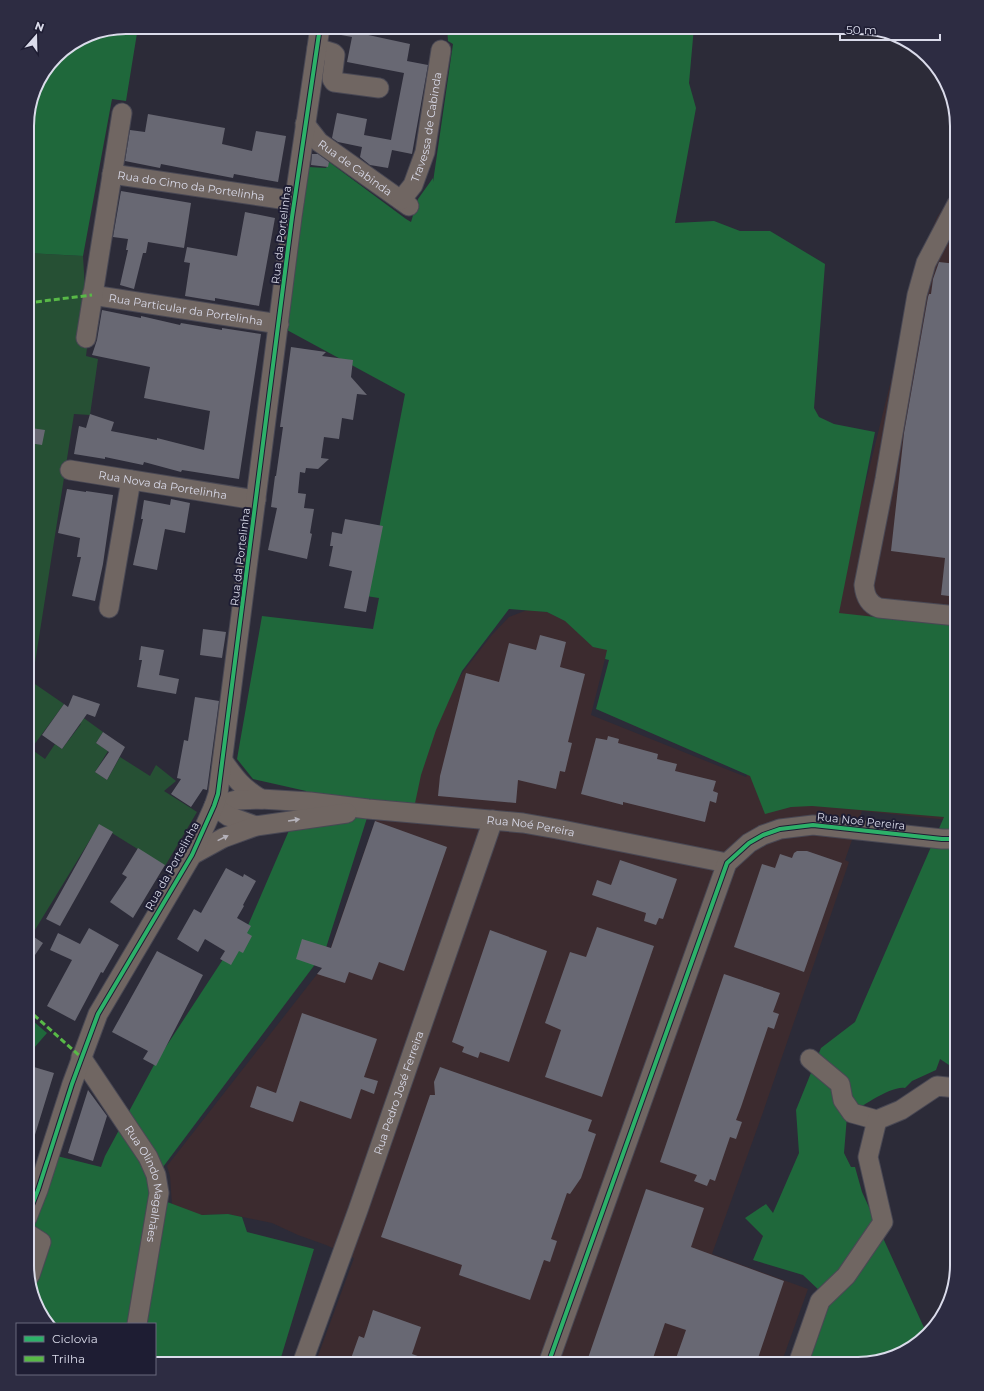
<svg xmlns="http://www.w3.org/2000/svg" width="984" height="1391" viewBox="0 0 984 1391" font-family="Montserrat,sans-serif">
	<rect width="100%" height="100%" fill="#2c2b38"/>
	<path fill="#3c2b2f" d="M957 188V813L948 820 862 811 845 860 849 862 762 1115 712 1254 808 1289 781 1364H315L354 1258 326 1245 298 1235 272 1223 228 1214 170 1216 172 1205 170 1176 167 1166 325 964 375 821 402 795 446 700 463 672 491 636 509 617 527 610 547 612 609 643 591 715 746 777 833 615 922 255 937 217Z"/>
	<path fill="#265034" d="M27 253 83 256 88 340 86 356 98 359 90 415 74 414 32 682 64 704 31 749 45 759 55 744 62 749 81 724 71 717 74 711 103 732 96 743 108 751 95 772 107 780 120 757 150 776 156 765 176 781 164 791 197 812 165 866 99 825 27 943Z"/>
	<path fill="#1f683b" d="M126 27H138L126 101 112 99 83 256 27 253V119L37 82 60 52 88 34Z
		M447 27H694L689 83 696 108 675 223 714 221 740 231H770L825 264 814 408 819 417 834 424 875 432 839 613 957 626V1025L952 1039 957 1048V1061L952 1067 940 1059 936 1070 912 1081 905 1088C892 1085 859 1108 847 1116L844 1153 851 1167H855L862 1192 926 1332 908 1351 859 1364H804L822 1293 803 1275 753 1260 763 1236 745 1218 766 1204 773 1213 799 1153 796 1110 821 1048 855 1022 944 817 812 806 791 807 765 814 750 776 596 709 609 660 605 659 607 650 593 647 565 621 547 612 509 609 462 671 436 730 421 775 414 808 372 802 325 951 160 1171 162 1200 202 1215 228 1214 242 1217 247 1232 314 1249 279 1364H155V1324H49L40 1315 27 1265V1172L52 1171 57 1156 101 1167 105 1156 154 1065 233 944 246 930 306 791 253 779 237 759 262 616 373 629 379 598 366 596 405 394 287 330 294 276 297 228 302 217 309 167 326 168 329 162 406 219 411 222 418 199 433 178V182L453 44 448 41Z
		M27 1016 47 1033 27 1056Z"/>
	<path fill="#686873" d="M331 27H361L359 33 410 44 407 61 428 65 412 154 392 150 388 168 370 165 360 157 362 147 338 142 332 138 337 113 367 119 364 135 391 140 404 73 347 62 352 37 330 33Z
		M148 114 225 128 222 144 252 151 256 131 286 136 278 182 234 174 233 178 161 164 160 168 125 161 130 130 145 132Z
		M312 154H318L329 162 328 167 311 165Z
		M121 191 191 203 184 248 148 242 146 253H143L134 289 120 285 128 250H126L128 239 113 237Z
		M245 212 275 218 259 306 215 298V301L185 296 190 263 184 262 187 247 237 256Z
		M939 262 957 264V597L941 595 945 558 891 551 904 433 928 297 929 294H931L933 279Z
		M102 310 141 318V316L180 325 181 323 222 330V328L261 334 239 479 182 470 181 472 144 462 143 465 105 457V459L74 454 79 426 86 428 90 414 114 422 111 431 157 440V438L204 450 210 411 144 398 150 367 92 355 97 340Z
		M291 347 326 352 322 356 353 360 351 377 367 395 357 394 353 420 342 418 339 439 324 437 321 458 329 459 318 469 306 468 305 473 300 472 298 493 306 494 304 508 314 509 310 533 312 534 307 559 268 550 277 508 271 507 275 476H276L283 427H280Z
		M31 428 45 430 42 445 29 443Z
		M67 489 86 492V491L113 495 103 564 95 601 72 596 81 557H77L80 538 58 533Z
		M171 499 190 503 185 533 165 529 157 570 133 565 143 519H141L144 500 170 505Z
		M345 519 383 526 366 612 344 608 352 571 329 566 333 546H330L332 532 342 534Z
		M203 629 226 632 222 658 200 655Z
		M540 635 566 642 560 667 585 674 568 742 572 743 565 772 560 771 556 789 518 780 516 803 438 796 440 776 466 673 499 682 509 643 536 650Z
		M141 646 164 650 159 675 179 679 176 694 137 687 142 660H139Z
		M73 695 100 704 95 717 87 714 62 749 42 735 64 704 68 707Z
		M195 697 219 701 207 790 203 789 191 807 171 794 181 779 177 778 184 740 188 741Z
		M103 732 125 747 107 780 95 772 109 752 96 743Z
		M608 736 619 739 618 743 658 754 657 759 677 764 675 771 716 781 713 791 718 793 716 803 710 801 705 822 623 802V805L581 794 596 738 607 740Z
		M375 821 447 847 404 971 379 962 372 980 349 972 345 983 317 974 322 968 296 959 302 939 331 948Z
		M99 824 113 832 60 926 46 919Z
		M138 848 165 865 133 918 110 902 127 877 122 874Z
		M797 851H807L842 863 804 972 734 947 762 864 775 868 780 854 792 858 794 853Z
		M620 860 677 879 663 919 659 918 656 925 644 921 646 913 592 895 597 880 611 885Z
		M226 868 243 877 244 874 256 881 243 905 244 906 237 918 251 926 247 933 252 936 243 953 239 951 231 965 220 959 225 951 205 939 198 952 177 939 194 909 201 913Z
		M597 927 654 946 602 1097 545 1077 561 1030 545 1023 570 952 586 957Z
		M89 928 119 945 103 973 101 972 75 1021 47 1006 72 960 50 950 58 933 80 944Z
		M490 930 547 951 509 1062 480 1052 478 1058 462 1052 464 1047 452 1042Z
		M34 937 43 943 27 967V949Z
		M157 951 203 975 156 1066 143 1059 148 1051 112 1032Z
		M724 974 780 993 773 1012 779 1014 774 1029 768 1027 741 1107 736 1120 742 1122 736 1139 730 1137 715 1181 710 1179 707 1186 694 1181 697 1175 660 1162Z
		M302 1013 377 1039 364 1077 378 1081 374 1094 361 1089 351 1119 300 1101 293 1122 250 1107 257 1086 276 1093Z
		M34 1067 54 1073 30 1151 27 1150V1077L30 1068 33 1070Z
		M440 1067 592 1120 588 1131 596 1134 581 1178 570 1194 567 1193 551 1239 557 1241 550 1262 544 1260 530 1300 459 1275 462 1265 381 1237 430 1095H435L434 1082Z
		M88 1090 107 1116 93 1161 68 1153Z
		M646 1189 704 1208 691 1247 784 1281 756 1364H674L686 1330 665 1323 651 1364H586Z
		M373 1310 421 1327 412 1354 435 1362V1364H349L359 1336 364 1338Z"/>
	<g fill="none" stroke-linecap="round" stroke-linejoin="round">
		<g stroke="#494854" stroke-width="21">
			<g id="minor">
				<path d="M317 48 333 53 335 55 332 79 334 82 379 88"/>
				<path id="s1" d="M305 124 319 142 409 206"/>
				<path id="s2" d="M112 174 294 201"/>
				<path id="s3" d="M401 200 413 185 425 152 441 50"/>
				<path id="s4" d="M92 295 279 324"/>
				<path d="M86 338 122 113"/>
				<path id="s5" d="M70 470 256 500"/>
				<path d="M109 608 131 480"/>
				<path d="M957 616 879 608C868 604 865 595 864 585L885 479 917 295 926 263 957 204"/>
				<path d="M223 761C235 778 242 788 261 799"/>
				<path id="s6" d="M214 806 237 800 261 799 310 802 368 809 523 823 557 829 727 863"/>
				<path d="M214 806 228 816 256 826"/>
				<path d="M192 855 223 838 256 826 347 813"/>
				<path id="s7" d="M81 1057 148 1157 156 1175 159 1193 137 1324"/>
				<path d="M810 1059 840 1084 843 1100 852 1113 877 1120"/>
				<path d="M27 1218 38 1190 72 1084 98 1014 192 855 214 806 218 794 292 217 320 27"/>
				<path d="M27 1233 41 1242 30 1275"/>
				<path id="s8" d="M302 1364 358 1210 493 820"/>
				<path d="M548 1364 727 863 749 843 763 835 780 829 813 825 942 839H957"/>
				<path d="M798 1364 820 1301 846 1276 883 1222 868 1157 877 1120 901 1110 937 1086 957 1088"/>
			</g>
		</g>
		<use href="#minor" stroke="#706662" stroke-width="19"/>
		<path stroke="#58b947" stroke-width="3" stroke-dasharray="6 3" stroke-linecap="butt" d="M27 303 92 295
			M27 1009 81 1057"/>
		<g stroke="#1e1d33" stroke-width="6">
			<path id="cycleway" d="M27 1218 38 1190 72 1084 98 1014 192 855 214 806 218 794 292 217 320 27
				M548 1364 727 863 749 843 763 835 780 829 813 825 942 839H957"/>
		</g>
		<use href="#cycleway" stroke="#2db169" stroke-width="4"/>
	</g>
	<defs><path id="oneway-solid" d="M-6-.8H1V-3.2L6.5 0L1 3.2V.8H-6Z"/></defs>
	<g fill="#b5b2ba">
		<use href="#oneway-solid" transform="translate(294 820) rotate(-9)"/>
		<use href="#oneway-solid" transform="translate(223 838) rotate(-26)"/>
	</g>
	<g text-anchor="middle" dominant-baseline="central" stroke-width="4" stroke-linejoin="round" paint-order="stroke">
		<g font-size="11" fill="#dadbea" stroke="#1e1d33">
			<text stroke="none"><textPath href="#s3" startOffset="79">Travessa de Cabinda</textPath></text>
			<text stroke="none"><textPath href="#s1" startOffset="67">Rua de Cabinda</textPath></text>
			<text stroke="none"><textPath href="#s2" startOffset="80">Rua do Cimo da Portelinha</textPath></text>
			<text transform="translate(281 235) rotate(-83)">Rua da Portelinha</text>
			<text stroke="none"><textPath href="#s4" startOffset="95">Rua Particular da Portelinha</textPath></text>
			<text stroke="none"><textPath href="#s5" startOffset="94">Rua Nova da Portelinha</textPath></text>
			<text transform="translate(240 557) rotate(-83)">Rua da Portelinha</text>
			<text transform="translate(861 821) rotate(6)">Rua Noé Pereira</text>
			<text stroke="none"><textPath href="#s6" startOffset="319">Rua Noé Pereira</textPath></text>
			<text transform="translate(172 866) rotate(-61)">Rua da Portelinha</text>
			<text stroke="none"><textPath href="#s8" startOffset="288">Rua Pedro José Ferreira</textPath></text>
			<text stroke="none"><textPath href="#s7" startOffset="146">Rua Olindo Magalhães</textPath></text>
		</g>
	</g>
	<path d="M0 0H984V1391H0ZM126 34H858A92 92 0 0 1 950 126V1265A92 92 0 0 1 858 1357H126A92 92 0 0 1 34 1265V126A92 92 0 0 1 126 34Z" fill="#2d2c42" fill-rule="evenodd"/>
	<path fill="none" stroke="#dadbea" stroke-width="2" d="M126 34H858A92 92 0 0 1 950 126V1265A92 92 0 0 1 858 1357H126A92 92 0 0 1 34 1265V126A92 92 0 0 1 126 34Z"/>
	<rect x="16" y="1323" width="140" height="52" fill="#1e1d33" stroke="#69697c"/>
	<rect x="24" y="1336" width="20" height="6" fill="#2db169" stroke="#69697c"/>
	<text x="52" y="1343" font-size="12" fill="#dadbea">Ciclovia</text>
	<rect x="24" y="1356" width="20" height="6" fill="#58b947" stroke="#69697c"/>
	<text x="52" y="1363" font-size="12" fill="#dadbea">Trilha</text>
	<g transform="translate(36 36) rotate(20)" stroke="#1e1d33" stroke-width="3" paint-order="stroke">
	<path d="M0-3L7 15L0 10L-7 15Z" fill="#dadbea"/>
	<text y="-6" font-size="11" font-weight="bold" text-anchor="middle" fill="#dadbea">N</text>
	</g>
	<path d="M840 34v6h100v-6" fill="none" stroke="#dadbea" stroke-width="2"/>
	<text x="846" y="34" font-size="12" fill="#dadbea" stroke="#1e1d33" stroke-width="3" paint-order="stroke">50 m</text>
</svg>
